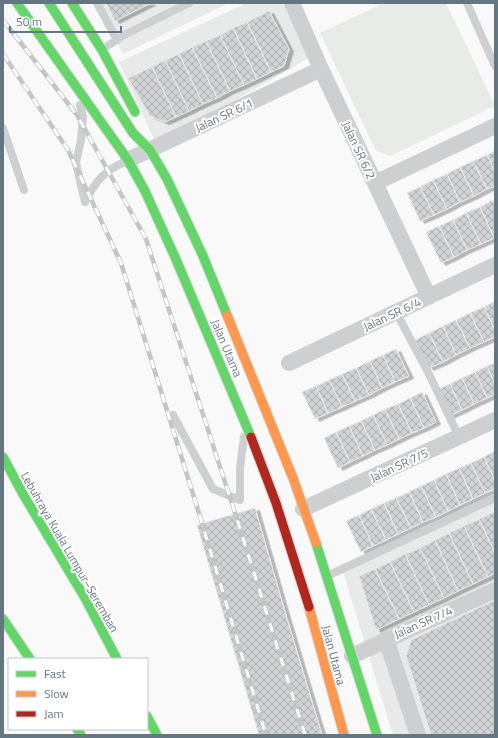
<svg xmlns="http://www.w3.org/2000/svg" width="498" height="738" viewBox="0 0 498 738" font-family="'Titillium Web',sans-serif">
	<defs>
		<pattern id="building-cross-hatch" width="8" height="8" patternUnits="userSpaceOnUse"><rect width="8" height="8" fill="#d0d2d3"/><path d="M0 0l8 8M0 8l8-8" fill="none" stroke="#acafb1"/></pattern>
		<filter id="shadow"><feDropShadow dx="4.5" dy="2.5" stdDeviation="0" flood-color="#0004"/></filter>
	</defs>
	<rect width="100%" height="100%" fill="#f9f9f9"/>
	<path fill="#e8e9e9" d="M95 3H229L123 54Z
		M247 3H283L308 58 157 146 119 62Z
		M495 497V735H393L341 565Z"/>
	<path fill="#e8ebe6" d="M384 3H446L495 106 390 156 376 151 320 33Z"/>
	<path fill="url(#building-cross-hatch)" stroke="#e8e8e8" filter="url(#shadow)" d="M106 3H151L115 21Z
		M269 11 289 49 284 66 271 72 247 22Z
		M247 22 271 72 257 79 233 28Z
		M233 28 257 79 244 85 220 35Z
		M220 35 244 85 230 91 206 41Z
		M206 41 230 91 217 98 192 47Z
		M192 47 217 98 203 104 179 54Z
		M179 54 203 104 189 111 165 60Z
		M165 60 189 111 176 117 152 67Z
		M152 67 176 117 165 122 150 116 128 78Z
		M495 151V171L487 155Z
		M487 155 495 171V186L487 189 473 161Z
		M473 161 487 189 474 196 460 167Z
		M460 167 474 196 460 202 447 174Z
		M447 174 460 202 447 209 433 180Z
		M433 180 447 209 434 215 420 187Z
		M420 187 434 215 420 221 407 193Z
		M493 200 495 205 494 238 480 207Z
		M480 207 494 238 481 244 466 213Z
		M466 213 481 244 467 250 453 220Z
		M453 220 467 250 454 257 439 226Z
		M439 226 454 257 441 263 426 232Z
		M495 301V330L484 307Z
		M484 307 495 330V337L484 342 470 313Z
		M470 313 484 342 470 348 456 320Z
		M456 320 470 348 456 355 443 326Z
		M443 326 456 355 443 362 429 333Z
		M429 333 443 362 429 368 415 340Z
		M396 349 409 376 395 382 383 355Z
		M383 355 395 382 382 388 370 361Z
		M370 361 382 388 369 395 356 368Z
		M495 363V384L487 366Z
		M487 366 495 384V394L487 398 475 372Z
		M356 368 369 395 355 401 342 374Z
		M475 372 487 398 474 404 462 378Z
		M342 374 355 401 342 407 329 380Z
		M462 378 474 404 462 410 450 384Z
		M329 380 342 407 328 413 316 386Z
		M450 384 462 410 449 416 437 390Z
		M316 386 328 413 315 419 302 392Z
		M422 392 436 422 424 428 410 398Z
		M410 398 424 428 412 433 398 404Z
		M398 404 412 433 399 439 385 409Z
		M385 409 399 439 387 445 373 415Z
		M373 415 387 445 375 450 361 421Z
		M361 421 375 450 363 456 349 426Z
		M349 426 363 456 350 462 336 432Z
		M336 432 350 462 338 468 324 438Z
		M495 451V481L484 457Z
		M484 457 495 481V489L485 493 471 463Z
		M471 463 485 493 473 499 459 468Z
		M459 468 473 499 460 505 446 474Z
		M446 474 460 505 448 511 434 480Z
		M434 480 448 511 436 517 421 486Z
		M421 486 436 517 423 522 409 492Z
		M409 492 423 522 411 528 396 498Z
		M396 498 411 528 398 534 384 503Z
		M384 503 398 534 386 540 371 509Z
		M255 508 287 619 322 735H259L197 525Z
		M371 509 386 540 373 546 359 515Z
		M494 512 495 515V553L479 519Z
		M359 515 373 546 361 552 346 521Z
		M479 519 495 553V573L488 577 464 526Z
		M464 526 488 577 473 584 449 533Z
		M449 533 473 584 458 591 435 540Z
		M435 540 458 591 444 598 420 548Z
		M420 548 444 598 429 605 405 554Z
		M405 554 429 605 414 612 390 562Z
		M390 562 414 612 399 619 375 569Z
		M375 569 399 619 376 630 359 576Z
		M495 600V735H431L406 656 411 640Z"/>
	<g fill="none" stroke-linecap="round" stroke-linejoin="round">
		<g stroke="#d5d6d7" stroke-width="11">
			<path id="fast" d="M17 3 128 160 145 191 175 257 251 437
				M49 3 133 133 150 150 167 179 203 256 227 315
				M72 3 102 50 135 112
				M3 457 23 494 85 598 117 659
				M316 543 377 735
				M3 619 30 659
				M147 716 157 735
				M77 729 81 735"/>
		</g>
		<g stroke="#d5d6d7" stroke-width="11">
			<path id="slow" d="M227 315 293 478 316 543
				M309 607 344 735"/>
		</g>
		<g stroke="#d5d6d7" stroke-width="11">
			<path id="jam" d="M251 437 276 503 309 607"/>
		</g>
		<path stroke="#cecfd0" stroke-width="8" d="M97 3 117 40
			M467 3 495 66
			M103 49 124 35 189 3
			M80 105 83 116 81 140 76 163 85 202
			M3 128 24 190
			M85 202C96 180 105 170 127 161
			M396 312 428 372 459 437
			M173 415 213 489 240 500V468L244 437
			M327 576 495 498"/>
		<path stroke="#cecfd0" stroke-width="16" d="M292 3 321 69 429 297
			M128 160 321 69
			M375 183 495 126
			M289 363 495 265
			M303 509 495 420
			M386 639 418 735
			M352 656 495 590"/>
		<use href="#fast" stroke="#63d668" stroke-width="9"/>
		<use href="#slow" stroke="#ff974d" stroke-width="9"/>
		<use href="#jam" stroke="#b3261e" stroke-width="9"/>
		<g stroke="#c3c5c6" stroke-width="4.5">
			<path id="rail" d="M3 20 77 115 146 239 237 519 305 735
				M3 54 68 150 121 263 198 510 266 735"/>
		</g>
		<use href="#rail" stroke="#fff" stroke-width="3" stroke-dasharray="9" stroke-linecap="butt"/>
	</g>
	<g text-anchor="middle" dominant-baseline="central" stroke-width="4" stroke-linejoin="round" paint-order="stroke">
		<g font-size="12" fill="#657683" stroke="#fff">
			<text transform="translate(224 115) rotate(-25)">Jalan SR 6/1</text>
			<text transform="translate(359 150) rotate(65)">Jalan SR 6/2</text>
			<text transform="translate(392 314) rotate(-25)">Jalan SR 6/4</text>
			<text transform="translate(227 348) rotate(67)">Jalan Utama</text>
			<text transform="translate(399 465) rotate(-25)">Jalan SR 7/5</text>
			<text transform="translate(70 552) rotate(60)">Lebuhraya Kuala Lumpur–Seremban</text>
			<text transform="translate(423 622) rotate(-24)">Jalan SR 7/4</text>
			<text transform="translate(334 655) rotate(75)">Jalan Utama</text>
		</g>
	</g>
	<rect width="498" height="738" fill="none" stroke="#657683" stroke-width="8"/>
	<rect x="8" y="658" width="140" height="72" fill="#ffffff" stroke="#c1c8cd"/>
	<rect x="16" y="671" width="20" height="6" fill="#63d668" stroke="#c1c8cd"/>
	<text x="44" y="678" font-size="12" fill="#657683">Fast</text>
	<rect x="16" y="691" width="20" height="6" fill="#ff974d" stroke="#c1c8cd"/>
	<text x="44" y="698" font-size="12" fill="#657683">Slow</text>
	<rect x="16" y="711" width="20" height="6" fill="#b3261e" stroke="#c1c8cd"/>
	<text x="44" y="718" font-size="12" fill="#657683">Jam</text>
	<path d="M10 26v6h111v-6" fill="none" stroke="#657683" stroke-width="2"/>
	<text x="16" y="26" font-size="12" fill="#657683" stroke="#ffffff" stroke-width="3" paint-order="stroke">50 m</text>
</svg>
